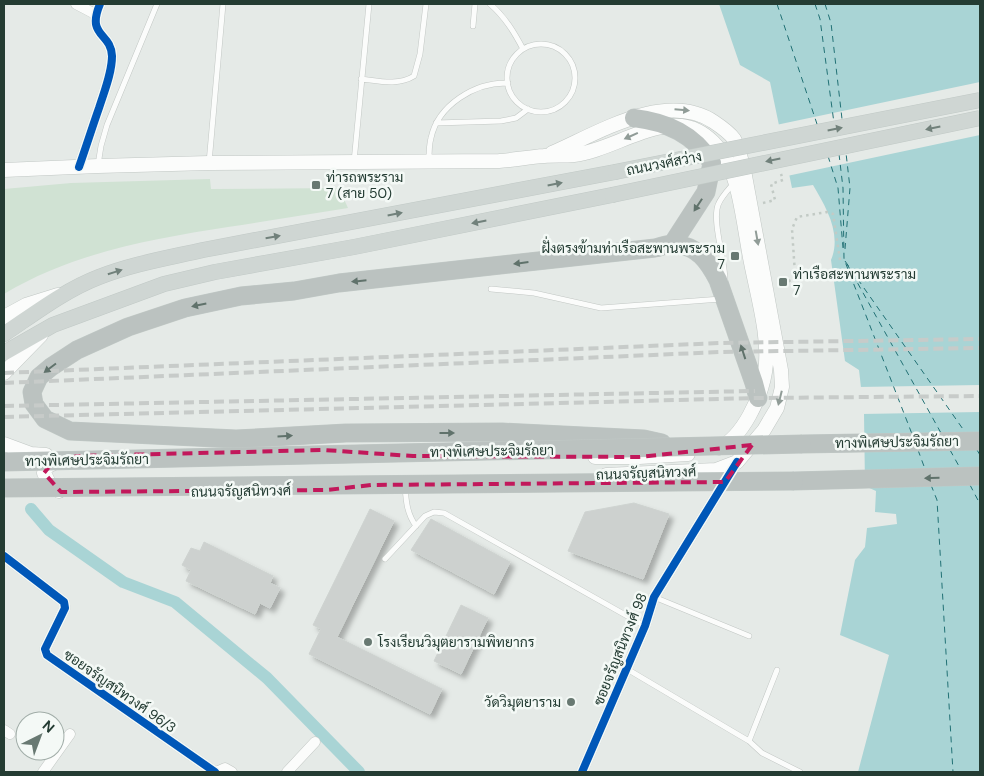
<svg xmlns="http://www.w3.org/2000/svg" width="984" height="776" viewBox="0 0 984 776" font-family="'DM Sans',Sarabun,sans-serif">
	<defs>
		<filter id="shadow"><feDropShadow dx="4.5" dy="4.5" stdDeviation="2.5" flood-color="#0004"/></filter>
	</defs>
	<rect width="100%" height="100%" fill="#e5eae7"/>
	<path fill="#d0e2d3" d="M210 179 211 189 339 188 348 208C308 214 268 221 228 227 151 239 72 253 4 294V189L71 183Z"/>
	<path fill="#a9d4d5" d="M719 4H980V772H858L889 655 840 635 855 560 865 547 867 528 897 524 896 514 875 512 876 491 865 486 864 414 859 370 845 361 831 260C842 234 826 207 813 185L792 188 770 82 740 65Z"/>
	<path fill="#e5eae7" d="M980 82V135L787 176 776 125Z
		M980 385V412L861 414 858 387Z"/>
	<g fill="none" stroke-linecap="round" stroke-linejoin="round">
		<path stroke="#a9d4d5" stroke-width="12" d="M31 509 49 530 123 582 175 602 267 678 359 772"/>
		<path stroke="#227175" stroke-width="1" stroke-dasharray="6 5" stroke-linecap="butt" d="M777 4 817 124
			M815 4 820 19 834 123
			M825 4 831 23 842 119
			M839 154 843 188 844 259 912 434
			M828 156 838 188 843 248
			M845 249 850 188 846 153
			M845 261 965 432
			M847 264 941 433
			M918 450 925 469
			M950 450 960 468
			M977 450 980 455
			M931 485 937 500 953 772
			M970 485 980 504"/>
	</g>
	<path fill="#cdd1cf" stroke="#ced3d0" filter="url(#shadow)" d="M634 503 669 514 643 579 568 551 585 512Z
		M370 509 394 521 337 637 442 689 430 714 309 654 321 629 313 625Z
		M431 519 510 562 494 594 411 550Z
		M204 542 273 576 270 583 280 588 270 608 260 603 255 614 186 581 191 570 182 565 191 548 200 551Z
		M461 605 488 618 461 674 434 661Z"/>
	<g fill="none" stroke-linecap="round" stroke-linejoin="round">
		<g stroke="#c2c7c4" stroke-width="6">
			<path id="service" d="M490 4C505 17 514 32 523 49
				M473 26 475 4
				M507 78a34 34 0 1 1 68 0a34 34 0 1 1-68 0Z
				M361 79C379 81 398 86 414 76L420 54 426 4
				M436 123 501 121 516 118 528 109
				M429 161C429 153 429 145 431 138 438 105 475 82 508 83
				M354 162 369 4
				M209 163 223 4
				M98 165 101 146 107 125 157 4
				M725 280C725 261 712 221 718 205 721 197 728 190 734 183
				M491 289 534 293 601 308 721 299
				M405 486C406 501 407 514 416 526
				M385 559 425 516 434 512 444 513 645 626
				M654 597 749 636
				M627 669 737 734 749 741 762 753 800 772
				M749 741 777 670"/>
		</g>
		<g stroke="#c2c7c4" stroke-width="11">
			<path id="minor" d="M76 4 95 14
				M79 167C86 147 92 128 99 108 104 92 112 73 112 56 111 32 86 37 100 4
				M4 556 64 602 65 608 45 649 47 655 215 772
				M4 730 10 734
				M43 772 70 734
				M216 772 225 768 232 772
				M287 772 315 742
				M582 772 645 626 654 597 737 462"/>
		</g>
		<g stroke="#c1c7c4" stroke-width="15">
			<path id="secondary" d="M552 153C598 133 666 90 714 122 720 126 729 132 734 139 738 146 740 157 743 165L781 370 782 387 777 408 764 430 737 462 716 470 606 475
				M4 170 98 166 209 163 499 161C514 160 529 157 544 156 554 155 564 156 574 155 612 151 661 112 698 131 708 136 719 147 725 157 739 180 744 225 749 252 755 288 771 337 765 372 761 397 743 437 719 448
				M4 317 26 305 58 295
				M4 373 41 335
				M4 444 31 454 46 455
				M595 457H639L688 454
				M59 491 49 483 44 473 46 467 60 460"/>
		</g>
		<g stroke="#c1c9c6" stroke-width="16">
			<path id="primary" d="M4 334C34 314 65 290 99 277 132 264 168 258 203 250L615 172
				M4 353 53 325 164 284 215 272 354 247 612 195"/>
		</g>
		<g stroke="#c1c9c6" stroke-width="19">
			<path id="motorway" d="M634 118C667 122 694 134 712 163L706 192 673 243
				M662 443 644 439 502 432 346 433 236 439 70 431 45 419 34 404 32 392 39 377 51 367 77 350 128 327 185 308 241 296 294 291 339 283 655 248C661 247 668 243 674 244 698 246 708 261 718 280L754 383 758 398
				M802 444 980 441
				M794 481 980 476"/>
		</g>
		<path stroke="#c2cac5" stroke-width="2.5" stroke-dasharray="2.5 4" stroke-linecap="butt" d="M763 203 775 200 771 184 783 180 781 174
			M783 285 794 278 795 274 792 229 797 217 827 212 833 214 840 260 844 259"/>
		<use href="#service" stroke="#fbfcfb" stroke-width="5"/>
		<use href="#minor" stroke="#fbfcfb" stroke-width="10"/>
		<use href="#secondary" stroke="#fbfcfb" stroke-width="14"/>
		<use href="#primary" stroke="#cfd6d3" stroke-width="15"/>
		<use href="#motorway" stroke="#bbc2c0" stroke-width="18"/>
		<path stroke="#c7cbc9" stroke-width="4" stroke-dasharray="10 5" stroke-linecap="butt" d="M4 373 721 343 980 339
			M4 383 721 352 980 348
			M4 406 755 391
			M4 417 758 398 980 396"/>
		<g stroke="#c1c9c6" stroke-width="16" stroke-linecap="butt">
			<path id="primary-bridge" d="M615 172 980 100
				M612 195 980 118"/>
		</g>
		<g stroke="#c1c9c6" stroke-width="19" stroke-linecap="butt">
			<path id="motorway-bridge" d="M4 462 802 444
				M4 488 794 481"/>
		</g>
		<use href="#primary-bridge" stroke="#cfd6d3" stroke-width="15"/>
		<use href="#motorway-bridge" stroke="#bbc2c0" stroke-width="18"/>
		<g stroke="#f4f9f6" stroke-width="11">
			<path id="cycleway" d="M79 167C86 147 92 128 99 108 104 92 112 73 112 56 111 32 86 37 100 4
				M4 556 64 602 65 608 45 649 47 655 215 772
				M582 772 645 626 654 597 737 462"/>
		</g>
		<use href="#cycleway" stroke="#0057b8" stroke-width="8"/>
	</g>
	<defs><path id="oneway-solid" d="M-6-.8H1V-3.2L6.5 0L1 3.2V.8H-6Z" transform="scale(1.25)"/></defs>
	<g fill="#909c97">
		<use href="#oneway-solid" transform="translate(682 110) rotate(5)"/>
		<use href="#oneway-solid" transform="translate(631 136) rotate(156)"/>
		<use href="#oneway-solid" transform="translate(757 238) rotate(80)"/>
		<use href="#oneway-solid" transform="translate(780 398) rotate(104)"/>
	</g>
	<g fill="#71817b">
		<use href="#oneway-solid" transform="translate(933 128) rotate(168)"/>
		<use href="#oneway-solid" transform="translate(835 129) rotate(-11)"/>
		<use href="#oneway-solid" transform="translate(773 160) rotate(168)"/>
		<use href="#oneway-solid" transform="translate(555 184) rotate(-11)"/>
		<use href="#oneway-solid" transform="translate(395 214) rotate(-11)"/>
		<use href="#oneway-solid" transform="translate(479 222) rotate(169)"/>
		<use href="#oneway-solid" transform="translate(273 237) rotate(-10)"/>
		<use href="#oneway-solid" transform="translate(115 272) rotate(-17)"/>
	</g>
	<g fill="#60726b">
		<use href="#oneway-solid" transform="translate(698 205) rotate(123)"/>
		<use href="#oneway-solid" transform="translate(521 263) rotate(173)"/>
		<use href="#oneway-solid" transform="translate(359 281) rotate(174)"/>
		<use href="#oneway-solid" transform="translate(199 305) rotate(168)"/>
		<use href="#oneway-solid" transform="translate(743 352) rotate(-108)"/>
		<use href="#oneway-solid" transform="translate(50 368) rotate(143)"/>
		<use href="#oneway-solid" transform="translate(447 433)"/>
		<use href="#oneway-solid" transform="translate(285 436) rotate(-3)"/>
		<use href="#oneway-solid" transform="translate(932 478) rotate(179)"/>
	</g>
	<path fill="none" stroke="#c2185b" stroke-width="4" stroke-dasharray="10 6" stroke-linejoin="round" d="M752 445 725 482 371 485 327 490 61 492 44 473 53 462 78 456 324 450 413 456 639 457Z"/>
	<g fill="#687972" stroke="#f4f9f6" stroke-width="2">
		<rect x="311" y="180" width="10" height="10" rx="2.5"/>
		<rect x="730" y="251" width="10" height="10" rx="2.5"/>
		<rect x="778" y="277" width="10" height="10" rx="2.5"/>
		<circle cx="368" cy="642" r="5"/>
		<circle cx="571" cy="702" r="5"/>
	</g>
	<g text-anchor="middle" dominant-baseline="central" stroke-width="5" stroke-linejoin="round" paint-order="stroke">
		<g font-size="14" fill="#243c33" stroke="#f4f9f6">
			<text transform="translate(664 163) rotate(-11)">ถนนวงศ์สว่าง</text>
			<text transform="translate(897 442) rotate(-1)">ทางพิเศษประจิมรัถยา</text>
			<text transform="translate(492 451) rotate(-1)">ทางพิเศษประจิมรัถยา</text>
			<text transform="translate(87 460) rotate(-1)">ทางพิเศษประจิมรัถยา</text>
			<text transform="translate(646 473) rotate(-2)">ถนนจรัญสนิทวงศ์</text>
			<text transform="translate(241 491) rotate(-1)">ถนนจรัญสนิทวงศ์</text>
			<text transform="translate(620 649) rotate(-68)">ซอยจรัญสนิทวงศ์ 98</text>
			<text transform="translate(120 691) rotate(35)">ซอยจรัญสนิทวงศ์ 96/3</text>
		</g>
		<g font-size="14" fill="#243c33" stroke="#f4f9f6" text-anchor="start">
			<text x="326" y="177">ท่ารถพระราม<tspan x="326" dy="16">7 (สาย 50)</tspan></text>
			<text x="725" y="248" text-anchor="end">ฝั่งตรงข้ามท่าเรือสะพานพระราม<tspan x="725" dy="16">7</tspan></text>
			<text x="793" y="274">ท่าเรือสะพานพระราม<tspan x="793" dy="16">7</tspan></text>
			<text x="378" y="642">โรงเรียนวิมุตยารามพิทยากร</text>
			<text x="561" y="702" text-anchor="end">วัดวิมุตยาราม</text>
		</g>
	</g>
	<rect width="984" height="776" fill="none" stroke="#243c33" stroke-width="10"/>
	<g transform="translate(40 736) rotate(42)"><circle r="24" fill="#f4f9f6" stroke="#a1ada8"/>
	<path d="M0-4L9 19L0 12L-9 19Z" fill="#687972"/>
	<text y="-8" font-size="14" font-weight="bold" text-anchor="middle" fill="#243c33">N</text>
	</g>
</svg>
